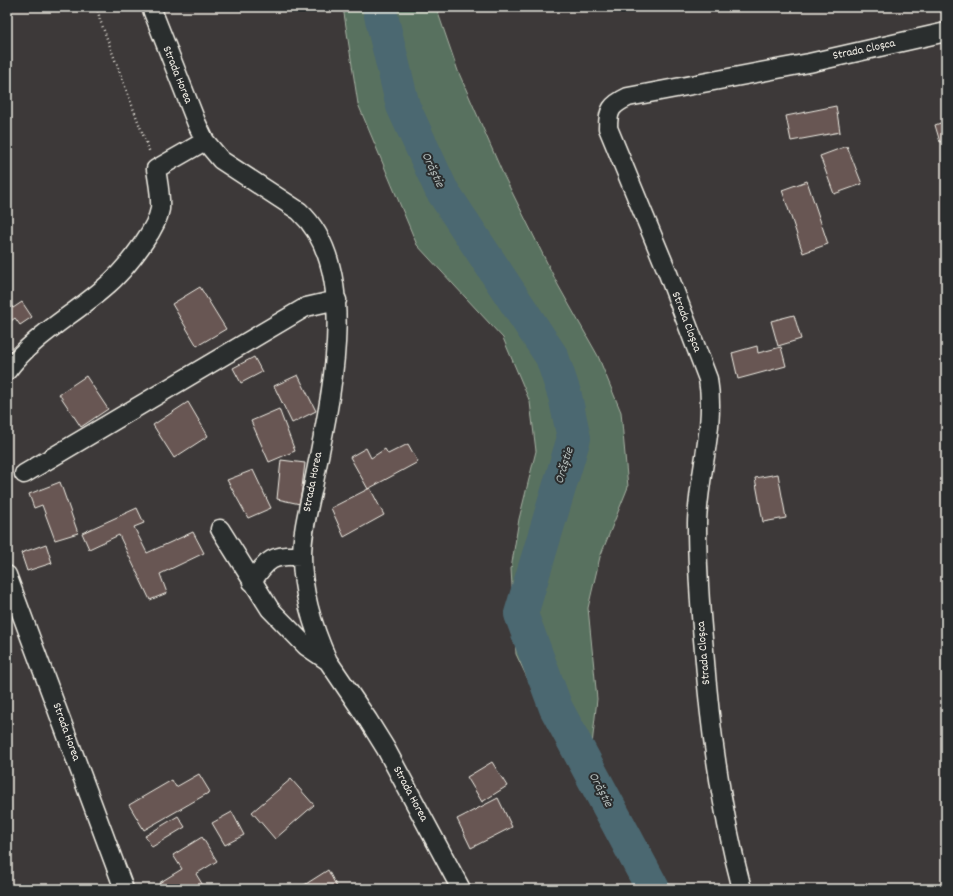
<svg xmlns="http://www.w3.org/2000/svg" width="953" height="896" viewBox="0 0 953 896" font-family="Dekko,sans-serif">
	<rect width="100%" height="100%" fill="#3d3939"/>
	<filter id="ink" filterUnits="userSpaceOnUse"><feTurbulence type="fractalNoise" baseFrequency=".025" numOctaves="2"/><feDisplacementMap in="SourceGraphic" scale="8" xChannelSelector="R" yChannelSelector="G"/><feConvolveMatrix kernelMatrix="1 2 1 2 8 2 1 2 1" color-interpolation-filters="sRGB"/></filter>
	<g filter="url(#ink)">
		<path fill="#59715e" stroke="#a6b1a3" d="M343 7H436L458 71 503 174 558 285 598 356 621 412 628 487 600 557 588 608 597 699 591 754 564 756 516 654 511 569 519 519 536 451 530 402 503 338 417 245 358 104Z"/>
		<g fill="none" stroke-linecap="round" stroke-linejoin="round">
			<path stroke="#4c6871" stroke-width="34" d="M379 7 403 106 441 189 552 357 565 396 574 438 521 614 556 708 653 889"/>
		</g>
		<path fill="#685653" stroke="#f4f1e8" d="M836 106 840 132 791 141 786 116Z
			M946 121V141L940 142 935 125Z
			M847 146 862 184 834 194 820 156Z
			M807 181 828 244 803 253 782 190Z
			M200 287 226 329 197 346 172 304Z
			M7 299 13 308 22 302 32 317 20 325 15 318 7 324Z
			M794 315 801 339 778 346 771 321Z
			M757 346 758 353 781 347 786 366 738 379 732 353Z
			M254 357 262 372 241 383 233 368Z
			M298 375 316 411 292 423 274 386Z
			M86 376 108 409 81 427 59 394Z
			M188 402 208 436 174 458 153 425Z
			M279 409 295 451 269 462 251 421Z
			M408 444 418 462 368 489 350 457 366 448 371 458 385 449 388 454Z
			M281 460 305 463 300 504 277 499Z
			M253 470 271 508 248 518 227 480Z
			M778 474 786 518 763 522 755 478Z
			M60 482 78 533 55 540 42 505 34 508 29 494Z
			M370 488 384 515 344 537 331 508Z
			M137 508 144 523 134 527 147 553 193 532 204 553 160 574 167 593 150 600 119 535 89 549 82 533Z
			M46 544 52 563 27 571 21 553Z
			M492 762 507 786 482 802 467 777Z
			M199 774 210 792 144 830 129 805 172 780 176 787Z
			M291 779 314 805 275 839 252 812Z
			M498 798 512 827 471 848 457 819Z
			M232 812 244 835 225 845 212 823Z
			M178 816 185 827 152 847 145 836Z
			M202 837 217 861 196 874 204 887 200 889H163L159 883 182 869 173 855Z
			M328 870 338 889H298Z"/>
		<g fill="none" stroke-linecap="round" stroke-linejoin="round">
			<g stroke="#f4f1e8" stroke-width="21">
				<path id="minor" d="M151 7 197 124 205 141 221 160 299 211C365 271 327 411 313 487 308 510 302 533 302 556 302 593 313 628 328 661
					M7 371C33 336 72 316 104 288 120 275 133 258 144 242 151 232 158 221 160 209 161 195 158 183 156 169L205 141
					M24 474 306 307 337 300
					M220 529 270 609 306 646 328 661 368 720 386 749 461 889
					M7 575 124 889
					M252 582C267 559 273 554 302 556
					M742 889C721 810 710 731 704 650 700 608 697 565 697 523 698 475 716 426 708 379L667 271 608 128C608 110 611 105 628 97L809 63 946 32"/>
			</g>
			<path stroke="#f4f1e8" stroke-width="2.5" stroke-dasharray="1 3" stroke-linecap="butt" d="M97 7 100 20 150 153"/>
			<use href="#minor" stroke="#2a2d2e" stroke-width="18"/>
		</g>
	</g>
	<g text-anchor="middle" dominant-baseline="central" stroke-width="4" stroke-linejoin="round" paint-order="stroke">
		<g font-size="12" fill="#f4f1e8" stroke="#2a2d2e">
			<text transform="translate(864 50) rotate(-12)">Strada Cloșca</text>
			<text transform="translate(177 75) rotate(68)">Strada Horea</text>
			<text transform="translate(686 322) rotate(69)">Strada Cloșca</text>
			<text transform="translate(313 482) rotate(-79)">Strada Horea</text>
			<text transform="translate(704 653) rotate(-95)">Strada Cloșca</text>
			<text transform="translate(66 732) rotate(70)">Strada Horea</text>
			<text transform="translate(410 794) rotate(62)">Strada Horea</text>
		</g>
		<g font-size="13" font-style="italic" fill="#b1bab8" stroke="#2a2d2e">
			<text transform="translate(432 170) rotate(65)">Orăștie</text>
			<text transform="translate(565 466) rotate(-73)">Orăștie</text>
			<text transform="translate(600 790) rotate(62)">Orăștie</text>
		</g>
	</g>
	<rect width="953" height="896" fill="none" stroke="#2a2d2e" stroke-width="24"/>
	<rect x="12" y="12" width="929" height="872" fill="none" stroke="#f4f1e8" stroke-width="1.5" filter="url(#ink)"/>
</svg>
